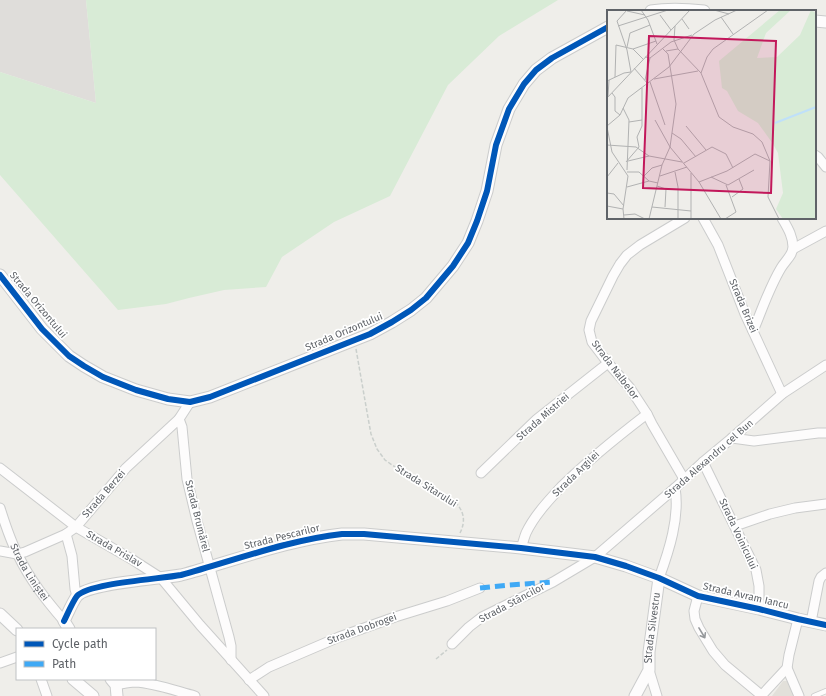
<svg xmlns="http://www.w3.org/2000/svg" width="826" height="696" viewBox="0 0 826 696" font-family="'Fira Sans',sans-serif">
	<rect width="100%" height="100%" fill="#efeeea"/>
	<path fill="#dfddda" d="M0 0H86L96 103 0 72Z"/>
	<path fill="#e2e0da" d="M783 681H787L794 696H772Z"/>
	<path fill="#d8ebd6" d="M86 0H558L499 36 448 85 390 196 334 222 282 257 266 287 224 290 189 298 166 304 118 310 0 175V72L96 103Z"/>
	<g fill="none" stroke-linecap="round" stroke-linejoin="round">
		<g stroke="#cbcccc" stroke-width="6">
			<path id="service" d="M814 696 826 691"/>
		</g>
		<g stroke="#cbcccc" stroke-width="11">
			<g id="minor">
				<path d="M815 155 818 157 826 167"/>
				<path d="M703 218 718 245 745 314 782 394"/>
				<path d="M793 249 826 231"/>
				<path d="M753 331C762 310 769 288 781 268 785 261 793 255 793 247 793 236 787 227 782 218"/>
				<path d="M179 419 182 427 187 479 197 521 229 637 231 646V660"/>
				<path d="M732 438 754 441 818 433H826"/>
				<path d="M703 462 756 570 759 586V609"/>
				<path d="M0 468 76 527 133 560 161 578 200 625 264 696"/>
				<path d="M481 473 537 419 608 363"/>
				<path d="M684 479 652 424 647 414 630 388 608 363 592 342 589 330 591 321 613 276 620 264 627 255 640 245 685 218"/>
				<path id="s1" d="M0 508C5 524 10 540 18 555 30 580 46 600 64 621"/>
				<path d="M735 526 770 514 795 508 826 504"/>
				<path d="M66 534 72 556 75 589 77 596"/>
				<path d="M521 548C523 543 524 538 526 533 534 516 548 501 561 487 588 460 617 437 647 414"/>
				<path d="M0 551 17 554 25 552 66 534 76 527 126 468 179 419 190 402"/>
				<path d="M659 578C669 551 680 517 675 488"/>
				<path d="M698 596 694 611 695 619 699 628 713 651 725 665 761 695"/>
				<path d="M811 622 819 581 821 577 826 573"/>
				<path d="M452 644 469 627 482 617 553 582 595 557 675 488 703 462 732 438 782 394 826 365"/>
				<path d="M0 663 17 657"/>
				<path d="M787 668 799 696"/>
				<path d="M649 670 657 696"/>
				<path d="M41 679 47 696"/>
				<path d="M249 680 269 667 339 637 395 617 447 601 480 588"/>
				<path d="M116 685C122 684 129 682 135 682 155 683 176 691 195 696"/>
				<path d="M761 696 787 668 789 655 798 619"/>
			</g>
		</g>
		<g stroke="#cbcccc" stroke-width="13">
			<g id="tertiary">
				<path d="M651 11C669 8 686 9 704 11"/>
				<path d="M815 21 826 22"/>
				<path d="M0 275 42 329 69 356 84 366 103 377 136 390 168 399 190 402 210 397 370 334 392 322 411 310 426 298 453 266 468 243 477 221 487 191 496 145 509 109 524 84 536 70 552 58 608 27"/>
				<path d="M0 614 17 630"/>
				<path d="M69 629 64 621C67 615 73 601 77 596 89 583 160 579 181 575 233 561 288 540 342 534 349 534 357 534 364 534L521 548 595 557 626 566 659 578 698 596 759 609 798 619 826 625"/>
				<path d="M73 679 93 696"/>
				<path d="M111 679 116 685 117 696"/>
				<path id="s2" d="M635 696 649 670V652L659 578"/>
			</g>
		</g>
		<path stroke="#cacfcc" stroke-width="1.5" stroke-dasharray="4 2" stroke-linecap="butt" d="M356 349 367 412 371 434 377 449 385 460 408 476 455 502C464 511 466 521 460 533
			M436 659 447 650"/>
		<use href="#service" stroke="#fdfcfc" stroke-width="4.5"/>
		<use href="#minor" stroke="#fdfcfc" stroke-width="9"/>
		<use href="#tertiary" stroke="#fdfcfc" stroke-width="11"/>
		<path stroke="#3fa9f5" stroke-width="5" stroke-dasharray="10 5" stroke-linecap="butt" d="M480 588 509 585 553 582"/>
		<g stroke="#fff" stroke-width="8">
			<path id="cycleway" d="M0 275 42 329 69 356 84 366 103 377 136 390 168 399 190 402 210 397 370 334 392 322 411 310 426 298 453 266 468 243 477 221 487 191 496 145 509 109 524 84 536 70 552 58 608 27
				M64 621C67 615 73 601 77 596 89 583 160 579 181 575 233 561 288 540 342 534 349 534 357 534 364 534L521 548 595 557 626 566 659 578 698 596 759 609 798 619 826 625"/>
		</g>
		<use href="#cycleway" stroke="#0057b8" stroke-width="6"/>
	</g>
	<defs><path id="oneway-shaft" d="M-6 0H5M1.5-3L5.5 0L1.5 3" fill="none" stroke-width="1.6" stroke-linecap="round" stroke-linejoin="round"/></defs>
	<use stroke="#96999c" href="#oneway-shaft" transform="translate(702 633) rotate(59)"/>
	<g text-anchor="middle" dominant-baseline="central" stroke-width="3.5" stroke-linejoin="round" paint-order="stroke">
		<g font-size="10" fill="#5f6368" stroke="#fff">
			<text transform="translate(38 305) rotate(50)">Strada Orizontului</text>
			<text transform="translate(743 306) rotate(67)">Strada Brizei</text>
			<text transform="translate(344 332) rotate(-23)">Strada Orizontului</text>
			<text transform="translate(615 370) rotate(53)">Strada Nalbelor</text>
			<text transform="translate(543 417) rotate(-41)">Strada Mistriei</text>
			<text transform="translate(709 459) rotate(-41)">Strada Alexandru cel Bun</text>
			<text transform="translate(576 474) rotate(-44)">Strada Argilei</text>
			<text transform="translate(426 486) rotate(32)">Strada Sitarului</text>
			<text transform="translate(104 494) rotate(-49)">Strada Berzei</text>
			<text transform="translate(197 516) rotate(76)">Strada Brumărel</text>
			<text transform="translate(738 534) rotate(65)">Strada Voinicului</text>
			<text transform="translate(282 537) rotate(-14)">Strada Pescarilor</text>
			<text transform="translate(114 549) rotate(30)">Strada Prislav</text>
			<text stroke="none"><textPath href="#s1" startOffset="71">Strada Liniștei</textPath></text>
			<text transform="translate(746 596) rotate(13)">Strada Avram Iancu</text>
			<text transform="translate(512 603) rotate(-28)">Strada Stâncilor</text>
			<text stroke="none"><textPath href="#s2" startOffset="72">Strada Silvestru</textPath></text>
			<text transform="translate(362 629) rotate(-20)">Strada Dobrogei</text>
		</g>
	</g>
	<g transform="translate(607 10)">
		<rect width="209" height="209" fill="#efeeea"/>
		<path d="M173 0H184L159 23 150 48 170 47 193 25 204 0 209 3V209H176L169 199 176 183 171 143 166 134 151 113 131 101 120 81 115 78 112 51Z" fill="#d8ebd6"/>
		<path fill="none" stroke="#bfe0f9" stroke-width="2" d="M168 113 209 97"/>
		<path fill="none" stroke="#b1b2b2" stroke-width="1" d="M34 0 41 10 50 34M107 0 122 4M161 0 106 39 100 47 94 63 112 107 126 117 146 124 155 132 163 151 161 187 172 209M20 1 38 5M53 5 64 20M114 7 126 24M75 9 82 19M11 16 61 0M68 16 67 30 71 39 94 63M20 37 23 23 43 15M26 39 49 31M59 41 71 39M38 47 43 48 64 32 85 25M27 58 41 74M8 67 9 35 26 39 36 49M47 69 91 61M38 70 43 48M0 71 17 63 24 62 20 40 10 11 20 0M43 72 58 115M5 83 8 87V101L13 105M1 86 2 70M0 88 83 0M16 98 22 110 20 160M48 110 63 137 92 172 114 209M22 112 35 110M0 116 13 105 21 88 62 57 87 24 108 10 130 0M79 116 99 140M0 117 5 142 21 166 16 199 17 209M65 123 74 129 89 147M0 135 29 137 42 146M21 151 42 146 75 152M19 152 32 137 30 127 35 116V78M77 153 105 137 119 144 126 158M20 162H32L42 171 51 173M68 162 71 177V209M84 163V209M37 166 45 158 55 155M53 166 80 157M0 167 11 153M104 167 121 175 147 160M92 172 120 161 148 144 163 151M50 176 59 179 58 197M20 177 42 171M0 183 7 184 17 196M125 187 136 179 132 169M0 196 16 199M45 197 84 201M17 205 28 204 38 209M42 209 55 155 63 137 69 94 61 44 55 38M118 209 129 202 119 175"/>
		<path fill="#c2185b" fill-opacity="0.15" stroke="#c2185b" stroke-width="2" d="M42 26 169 31 164 183 36 178Z"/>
		<rect width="209" height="209" fill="none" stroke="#5f6368" stroke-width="2"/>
	</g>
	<rect x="16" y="628" width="140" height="52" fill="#ffffff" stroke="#bfc1c3"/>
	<rect x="24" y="641" width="20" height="6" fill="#0057b8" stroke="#bfc1c3"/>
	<text x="52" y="648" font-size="12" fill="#5f6368">Cycle path</text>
	<rect x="24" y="661" width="20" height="6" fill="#3fa9f5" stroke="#bfc1c3"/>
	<text x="52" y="668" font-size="12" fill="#5f6368">Path</text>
</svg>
